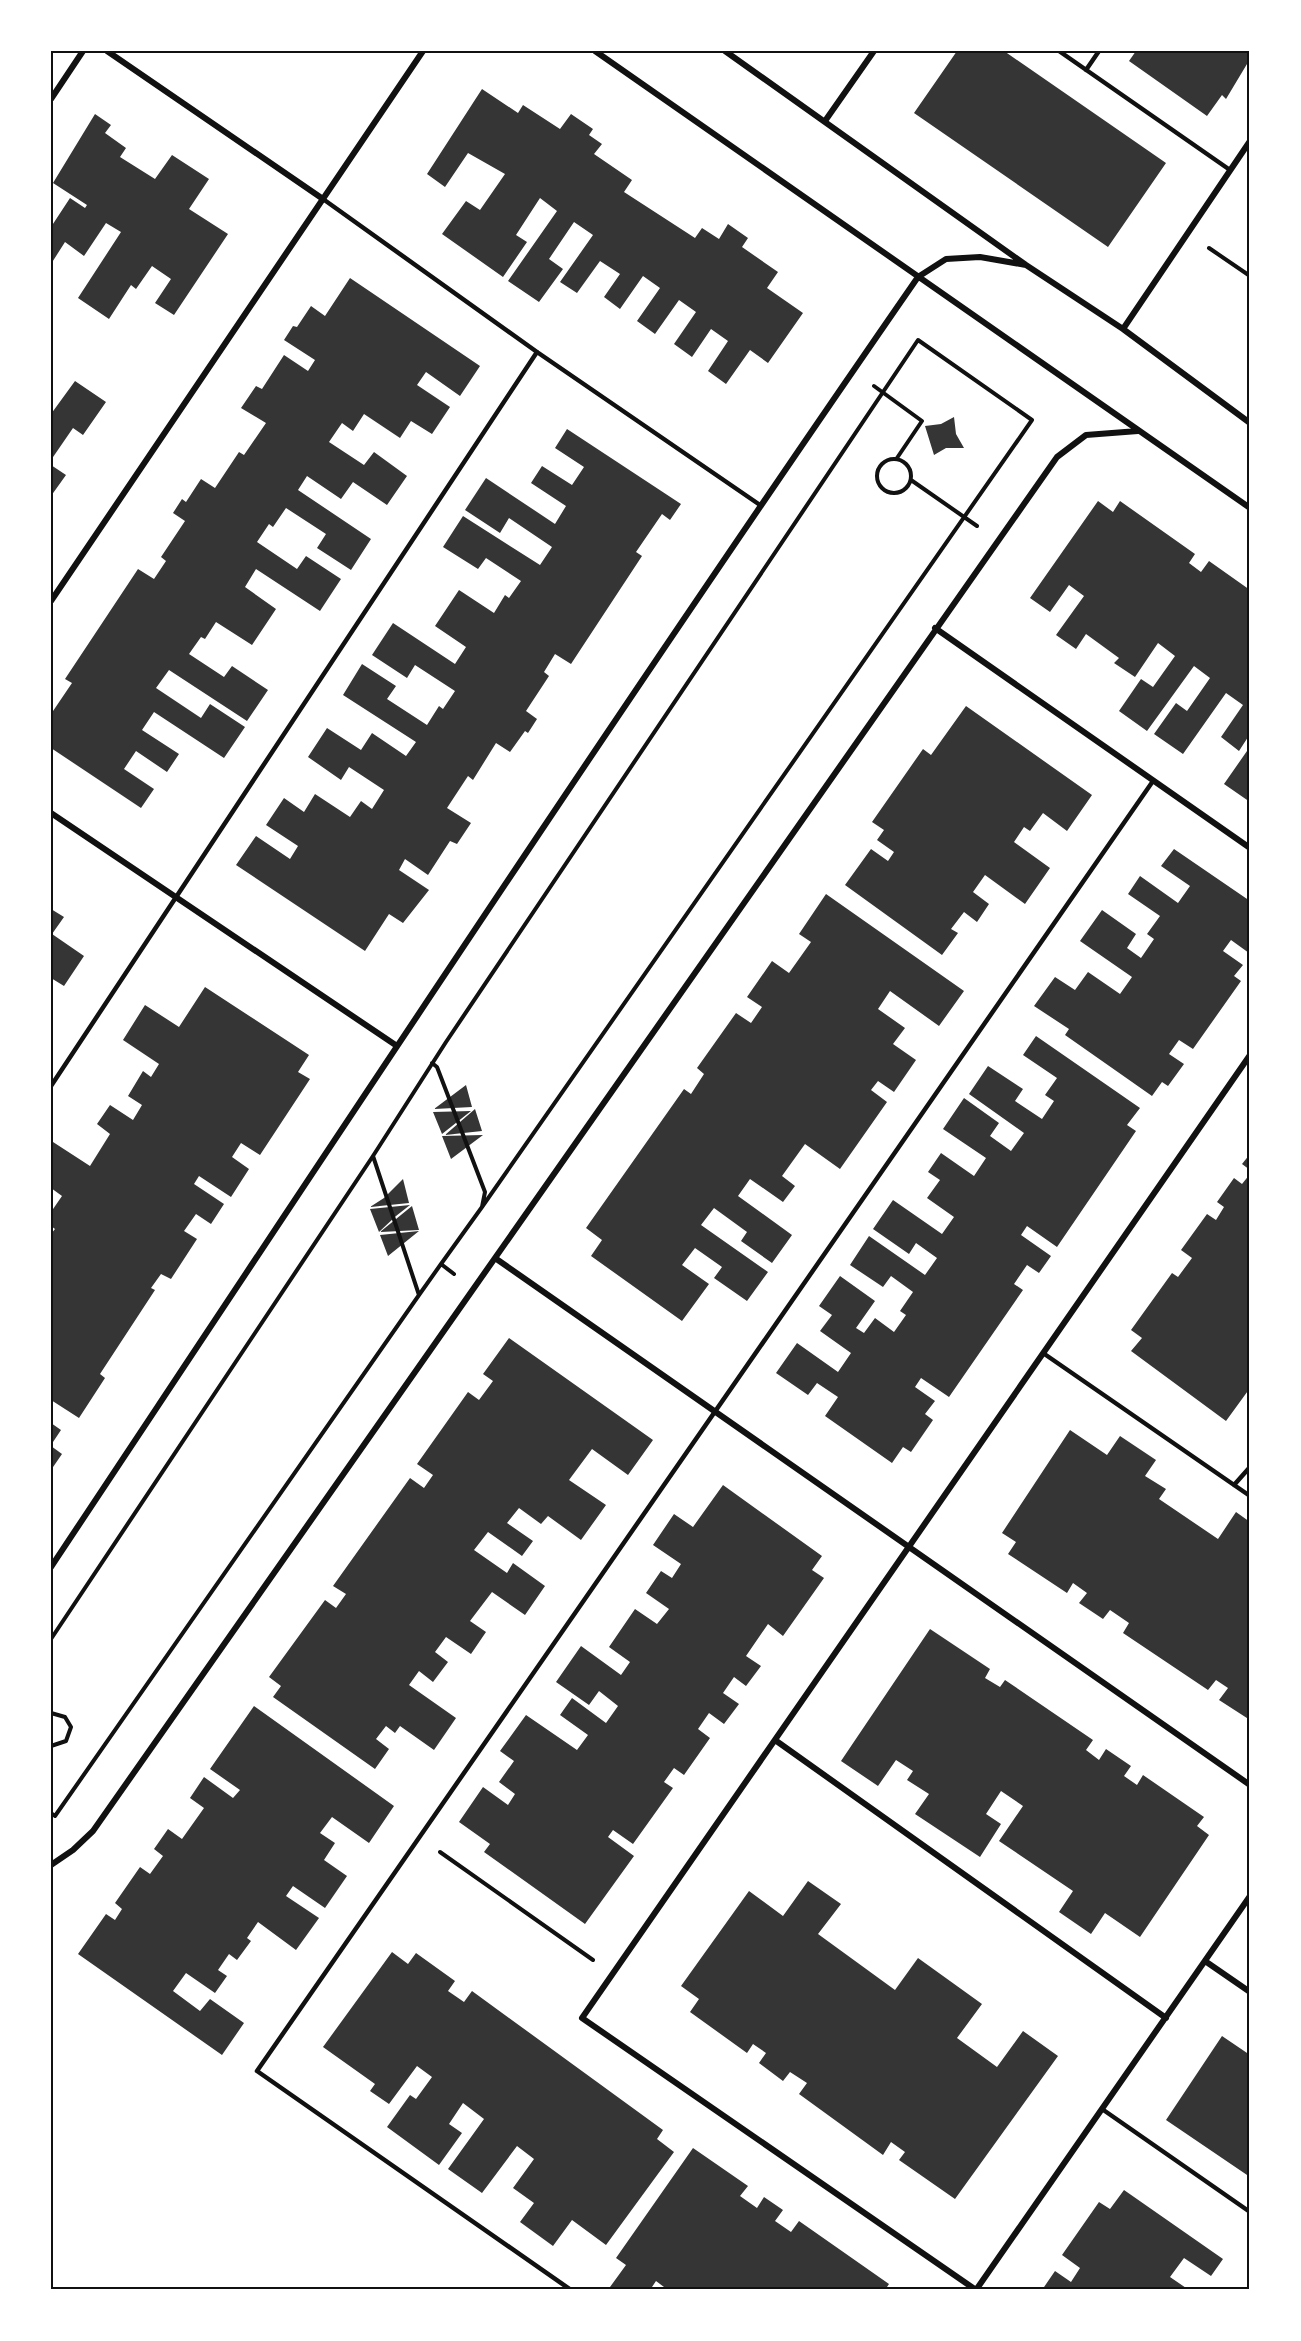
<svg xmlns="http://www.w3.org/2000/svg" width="1301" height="2341" viewBox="0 0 1301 2341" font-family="Quicksand,sans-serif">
	<rect width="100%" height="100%" fill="#fff"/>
	<path fill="#353535" d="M957 51H1004L1166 163 1108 247 914 113Z
		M1136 51H1250V59L1226 99 1222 95 1207 116 1129 61Z
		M482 89 518 113 523 105 560 129 571 114 593 129 589 135 602 144 594 154 632 180 624 192 695 238 702 228 719 239 728 224 748 238 742 247 778 272 767 288 803 313 768 363 750 350 726 384 708 371 728 341 711 329 692 357 674 344 696 312 679 300 655 334 637 321 660 288 643 276 620 309 604 297 620 274 600 261 577 293 560 282 593 235 574 222 549 259 563 269 539 302 508 281 557 211 540 198 516 235 527 242 503 277 442 234 466 201 480 210 505 174 468 153 445 187 427 174Z
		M95 114 111 125 105 133 126 148 120 157 155 179 172 155 209 179 189 209 228 234 174 315 155 303 171 279 152 266 136 289 131 285 109 319 78 298 121 232 106 223 84 256 65 242 51 264V227L70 198 85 208 87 205 53 183Z
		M350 278 480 366 460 396 426 372 417 385 450 407 432 434 411 421 400 438 364 414 353 431 342 423 329 442 364 465 374 452 407 476 387 505 353 482 341 499 307 476 298 490 371 539 351 570 317 548 326 534 286 508 273 527 269 524 257 542 297 569 306 556 341 579 320 611 256 569 245 587 276 609 252 645 216 622 205 639 201 637 189 654 224 677 232 666 268 690 247 721 169 670 156 688 201 718 210 704 245 727 224 758 154 712 142 730 179 754 167 772 136 751 124 769 154 789 141 808 51 748V714L72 683 65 679 138 569 154 579 166 561 161 557 185 521 173 513 182 499 186 502 201 479 215 488 239 452 244 455 266 423 241 408 256 386 262 389 284 355 308 371 315 360 284 340 293 326 297 327 311 306 325 316Z
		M75 381 106 402 83 435 73 428 51 460V414Z
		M954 417 956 434 964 448H946L934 455 925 426 941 424Z
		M567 429 681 504 670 520 662 514 636 552 642 556 571 664 555 654 544 672 549 676 526 711 537 719 528 733 525 731 510 752 496 743 473 780 468 776 447 808 471 823 457 844 450 841 428 875 405 859 399 870 429 890 403 923 389 914 365 951 236 865 256 836 290 859 298 846 266 825 284 798 304 812 315 794 350 817 361 801 372 809 384 790 349 767 341 780 308 757 327 728 361 750 372 733 406 756 416 742 343 695 362 664 396 686 387 699 427 725 439 706 443 709 455 691 415 665 407 678 372 655 393 623 455 664 466 647 435 626 459 590 494 613 505 595 509 598 521 581 486 558 478 569 443 547 463 516 540 565 552 547 509 518 500 533 465 510 486 478 555 524 566 506 531 483 542 466 572 485 584 467 555 448Z
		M51 465 66 475 51 496Z
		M1098 501 1113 512 1120 501 1195 554 1189 563 1201 572 1209 561 1250 590V734L1239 751 1221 737 1243 705 1226 693 1183 754 1154 734 1176 703 1187 711 1210 678 1194 666 1147 731 1119 711 1141 679 1153 687 1175 656 1158 643 1135 677 1114 663 1119 658 1086 634 1076 649 1056 635 1084 596 1069 585 1050 612 1030 598Z
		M966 706 1092 795 1067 831 1043 813 1030 831 1024 827 1014 842 1050 868 1025 904 985 875 973 892 989 904 977 922 964 912 951 929 958 933 942 955 845 885 871 849 888 861 894 852 877 840 884 830 872 822 923 749 931 755Z
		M1247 751 1250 753V802L1224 784Z
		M1174 849 1250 901V951L1249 953 1231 940 1223 951 1243 965 1234 976 1241 981 1193 1049 1179 1040 1169 1054 1184 1064 1168 1086 1162 1082 1152 1096 1065 1035 1069 1029 1034 1006 1055 977 1075 990 1088 972 1120 994 1132 977 1080 941 1102 910 1136 934 1127 948 1141 958 1154 939 1147 934 1160 916 1128 894 1140 876 1178 903 1190 886 1161 866Z
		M826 894 964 991 939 1026 890 991 878 1009 905 1028 893 1044 916 1060 894 1092 878 1081 871 1090 887 1102 840 1169 805 1144 782 1176 795 1186 783 1202 750 1179 738 1196 792 1235 772 1263 741 1241 747 1232 714 1208 701 1225 768 1272 747 1301 714 1278 722 1267 695 1248 682 1265 709 1284 682 1321 591 1256 602 1240 586 1228 684 1089 691 1094 704 1074 697 1068 736 1013 751 1023 762 1007 747 997 772 961 789 973 811 942 799 934Z
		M51 909 64 917 52 934 84 956 64 986 51 978Z
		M205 987 309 1055 298 1072 310 1079 260 1155 241 1143 232 1157 249 1169 231 1197 199 1176 194 1184 224 1204 211 1224 196 1214 184 1231 197 1239 171 1279 161 1274 151 1288 155 1290 100 1374 105 1378 79 1418 51 1400V1234L55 1229 51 1226V1212L62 1196 51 1188V1145L53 1142 90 1166 110 1134 97 1124 110 1105 133 1120 142 1105 128 1096 143 1071 151 1077 159 1064 123 1040 145 1005 179 1027Z
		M1036 1036 1140 1108 1127 1125 1136 1131 1057 1247 1027 1226 1021 1235 1051 1256 1039 1273 1027 1265 1014 1284 1023 1290 949 1397 921 1378 915 1387 935 1401 925 1414 933 1420 911 1452 903 1447 892 1463 825 1416 838 1397 817 1383 808 1395 776 1373 797 1343 838 1372 851 1353 820 1331 832 1315 819 1306 840 1276 875 1301 856 1328 864 1333 875 1318 894 1332 906 1315 900 1311 913 1292 891 1276 883 1287 850 1265 869 1236 925 1275 937 1258 916 1243 909 1254 873 1229 893 1200 942 1234 954 1217 927 1198 940 1180 928 1172 941 1153 974 1176 986 1158 943 1129 964 1098 999 1123 990 1136 1011 1151 1024 1133 969 1094 988 1066 1023 1089 1015 1101 1042 1119 1054 1101 1045 1095 1057 1078 1023 1055Z
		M466 1085 472 1107 434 1109Z
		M475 1109 482 1131 445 1135Z
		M471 1111 442 1134 433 1112Z
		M483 1135 451 1159 442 1136Z
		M1250 1154V1170L1242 1164Z
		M1250 1174V1388L1226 1421 1131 1351 1142 1338 1131 1330 1172 1273 1178 1277 1192 1258 1181 1250 1207 1214 1216 1220 1224 1207 1217 1202 1234 1178 1242 1184Z
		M403 1179 409 1203 370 1207 384 1198Z
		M410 1205 396 1216 379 1232 370 1209Z
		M412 1206 419 1230 380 1232Z
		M419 1231 388 1256 380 1235Z
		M509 1338 653 1440 628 1475 592 1449 569 1480 606 1505 581 1540 548 1516 541 1524 519 1508 507 1523 533 1541 522 1556 488 1532 474 1550 507 1573 513 1563 545 1586 525 1615 492 1592 470 1621 486 1632 471 1654 446 1637 435 1652 448 1662 433 1682 419 1671 409 1685 456 1718 434 1750 400 1726 395 1733 386 1726 376 1739 389 1749 375 1769 273 1697 281 1686 269 1677 325 1600 336 1608 346 1594 333 1586 410 1478 424 1488 433 1475 417 1464 468 1392 479 1400 493 1381 483 1374Z
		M51 1423 61 1430 51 1445Z
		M1070 1430 1107 1455 1120 1436 1156 1460 1145 1476 1166 1489 1159 1499 1218 1539 1236 1512 1250 1522V1720L1219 1700 1228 1688 1216 1680 1208 1690 1123 1633 1129 1623 1110 1610 1103 1619 1079 1603 1087 1593 1073 1583 1067 1593 1008 1554 1016 1542 1002 1533Z
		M51 1446 62 1454 51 1470Z
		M723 1485 822 1556 812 1570 824 1578 783 1636 768 1624 746 1656 761 1666 746 1686 734 1677 723 1693 739 1704 724 1724 709 1713 698 1729 710 1738 684 1775 674 1768 664 1782 673 1788 633 1844 613 1830 608 1837 634 1856 585 1924 484 1852 490 1844 459 1822 483 1787 508 1805 515 1794 499 1782 514 1761 500 1751 526 1715 577 1750 588 1735 560 1715 572 1698 606 1723 618 1706 599 1691 589 1705 556 1682 581 1646 621 1675 630 1662 609 1647 635 1609 657 1624 669 1609 646 1593 661 1571 672 1578 681 1564 653 1545 674 1514 693 1527Z
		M930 1629 990 1669 985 1678 1000 1687 1005 1680 1093 1740 1086 1750 1099 1760 1106 1749 1131 1766 1124 1776 1137 1785 1143 1775 1204 1817 1197 1826 1209 1835 1140 1937 1105 1913 1091 1934 1059 1912 1073 1891 999 1841 1023 1806 1001 1791 986 1814 1001 1824 980 1857 915 1814 929 1794 907 1780 913 1771 896 1760 878 1786 841 1761Z
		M254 1706 394 1806 369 1843 332 1817 320 1833 335 1843 324 1860 347 1876 325 1908 293 1886 286 1896 319 1918 296 1950 258 1922 247 1938 251 1941 237 1960 229 1954 218 1970 227 1976 215 1993 186 1973 173 1991 200 2011 210 1999 244 2023 222 2055 78 1954 106 1914 115 1920 122 1909 115 1903 140 1867 150 1874 163 1856 154 1849 168 1829 182 1839 204 1808 190 1798 204 1777 233 1798 240 1790 210 1769Z
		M808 1881 841 1904 818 1934 895 1990 918 1958 982 2004 957 2038 997 2067 1023 2031 1058 2056 955 2199 899 2160 905 2152 891 2142 883 2155 799 2094 807 2083 790 2072 783 2081 759 2063 766 2053 753 2044 747 2053 690 2012 699 1999 681 1986 749 1891 783 1916Z
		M392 1952 408 1964 416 1953 455 1981 448 1991 464 2002 472 1991 663 2130 657 2139 674 2152 606 2245 572 2220 553 2246 520 2222 534 2203 513 2188 534 2159 517 2146 482 2193 448 2169 484 2119 463 2103 449 2124 462 2133 439 2165 387 2127 410 2095 416 2099 432 2077 417 2066 389 2104 370 2091 375 2084 323 2047Z
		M1222 2036 1250 2055V2177L1166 2120Z
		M693 2148 748 2186 740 2196 757 2208 764 2197 783 2210 775 2221 791 2232 799 2221 889 2284 885 2290H668L656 2281 650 2290H614L610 2287 626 2265 616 2258Z
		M1124 2190 1223 2259 1211 2276 1184 2258 1170 2277 1189 2290H1042L1055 2271 1071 2282 1080 2268 1062 2255 1099 2202 1110 2209Z"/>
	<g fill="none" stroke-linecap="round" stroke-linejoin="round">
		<path stroke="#111" stroke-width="4" d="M1209 248 1250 276
			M874 386 922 421 897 458
			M877 476a17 17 0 1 1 34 0a17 17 0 1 1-34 0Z
			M911 480 977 526
			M432 1063 437 1067 485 1192 482 1207 441 1264 454 1274
			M373 1156 419 1295 441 1264
			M51 1639 373 1156 446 1042 918 340 1032 420 482 1207
			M51 1713 65 1717 71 1727 66 1741 51 1746
			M51 1813 55 1816 419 1295
			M440 1852 593 1960"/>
		<path stroke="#111" stroke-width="4.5" d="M1059 51 1230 170
			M1086 70 1099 51
			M323 199 537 352 760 505
			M51 1086 537 352
			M1043 1353 1250 1496
			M1234 1485 1250 1467
			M1102 2109 1250 2212
			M571 2290 257 2071 1153 781"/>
		<path stroke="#111" stroke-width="6" d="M107 51 323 199
			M595 51 1250 508
			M725 51 1026 265 1123 329 1250 423
			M51 99 83 51
			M825 121 874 51
			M1123 329 1250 141
			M51 601 423 51
			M935 628 1250 848
			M51 813 397 1046
			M1250 1055 582 2018 976 2290 1250 1896
			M495 1258 1250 1785
			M51 1567C338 1135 623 703 918 277L946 259 980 257 1026 265
			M775 1740 1166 2018
			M51 1865 73 1850 93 1831 1057 457 1086 435 1138 431
			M1205 1961 1250 1992"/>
	</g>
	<rect width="1301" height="2341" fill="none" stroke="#ffffff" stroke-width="105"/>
	<rect x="52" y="52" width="1196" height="2236" fill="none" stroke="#111" stroke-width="2"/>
</svg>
